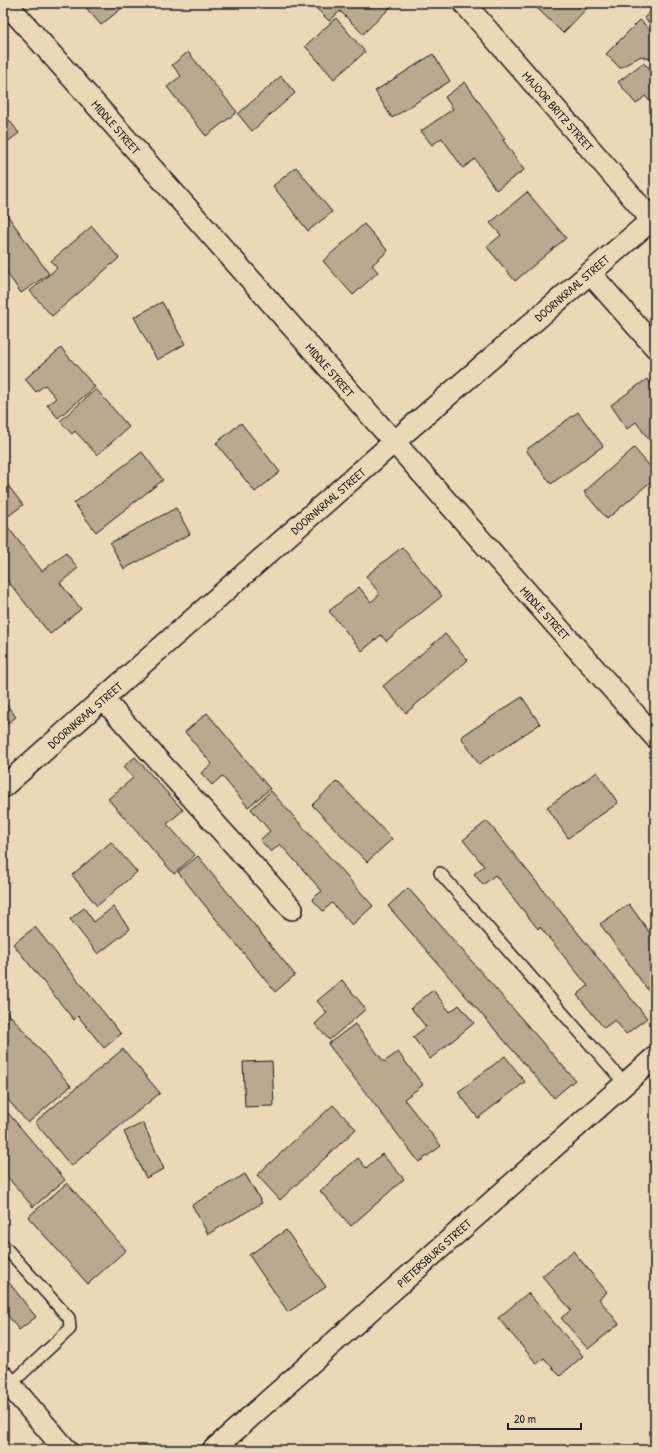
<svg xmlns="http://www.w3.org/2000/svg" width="658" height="1453" viewBox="0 0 658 1453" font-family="'Patrick Hand',sans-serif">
	<rect width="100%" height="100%" fill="#ebd8b6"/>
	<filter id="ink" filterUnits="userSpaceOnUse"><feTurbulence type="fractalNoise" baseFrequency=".025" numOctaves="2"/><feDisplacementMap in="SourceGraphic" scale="8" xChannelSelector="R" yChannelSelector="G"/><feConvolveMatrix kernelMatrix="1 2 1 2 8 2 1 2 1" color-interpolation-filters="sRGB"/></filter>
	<g filter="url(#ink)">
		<path fill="#b8a990" stroke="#1c1c1c" d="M82 3H128L101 25Z
			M311 3H394V4L363 34 340 11 329 21Z
			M541 3H592L563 33 536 7Z
			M655 7V28L644 18Z
			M336 18 365 52 334 79 305 46Z
			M640 20 655 35V61L641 56 620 68 606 54Z
			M188 52 237 112 206 136 167 87 181 76 172 65Z
			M433 54 450 81 392 118 375 91Z
			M643 63 655 72V107L645 96 636 104 618 82Z
			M281 76 295 93 252 131 238 114Z
			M465 82 505 139 503 140 524 170 496 190 475 159 463 168 442 138 432 145 421 131 453 109 445 97Z
			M3 112 19 133 3 145Z
			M296 167 332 212 308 231 273 186Z
			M527 192 566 238 515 281 487 247 501 235 490 223Z
			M3 209 49 274 21 293 3 267Z
			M364 224 388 251 372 265 378 272 353 295 323 261Z
			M92 226 119 258 52 316 30 291 57 268 51 261Z
			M162 302 185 344 157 360 134 317Z
			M61 348 95 387 58 418 47 405 56 398 45 385 36 392 25 379Z
			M647 379 655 390V448L636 422 627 429 611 405Z
			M96 389 129 427 97 455 75 431 72 434 60 421Z
			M578 412 603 446 551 484 526 450Z
			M241 423 280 472 255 492 216 443Z
			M634 448 655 472V478L607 519 584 492Z
			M142 452 163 480 96 532 74 503Z
			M3 479 23 505 3 520Z
			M176 508 190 534 124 569 110 543Z
			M3 521 42 571 66 553 78 568 60 583 81 609 50 634 3 575Z
			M402 547 442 596 386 641 381 635 362 651 329 611 359 587 371 602 380 594 366 576Z
			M445 634 468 660 406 713 383 686Z
			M522 697 540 724 479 764 461 737Z
			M3 700 16 717 3 727Z
			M207 713 270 789 248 807 222 776 212 785 201 773 212 764 185 732Z
			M135 757 183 810 167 824 195 855 174 874 108 799 133 778 123 767Z
			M597 772 618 803 568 838 547 807Z
			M337 781 392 839 367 862 312 805Z
			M271 791 373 906 352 925 332 903 323 911 312 899 322 891 280 844 271 852 260 840 270 831 251 809Z
			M487 821 647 1018 626 1034 615 1020 604 1028 577 995 588 986 540 927 538 929 495 875 483 885 474 874 484 866 463 840Z
			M111 842 137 872 97 906 72 875Z
			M198 856 295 975 275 992 178 872Z
			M408 888 575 1080 554 1098 388 906Z
			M629 904 655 940V990L650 993 600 924Z
			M113 907 130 929 98 954 70 919 84 908 94 922Z
			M35 927 121 1034 104 1048 78 1016 74 1020 13 944Z
			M342 980 366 1009 329 1040 315 1024 327 1013 317 1001Z
			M433 990 450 1012 459 1005 474 1023 430 1059 413 1037 426 1027 411 1008Z
			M3 1008 9 1015 3 1020Z
			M11 1016 71 1086 28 1123 3 1094V1023Z
			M355 1024 384 1062 398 1052 423 1085 404 1099 441 1146 419 1162 328 1044Z
			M123 1049 160 1093 71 1166 35 1122Z
			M505 1056 525 1082 478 1118 458 1092Z
			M272 1061 274 1106 245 1107 243 1062Z
			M333 1105 356 1129 280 1200 257 1175Z
			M3 1107 65 1180 33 1207 3 1172Z
			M143 1123 164 1169 146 1178 124 1132Z
			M382 1154 404 1179 351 1226 320 1191 358 1158 366 1168Z
			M245 1174 262 1203 208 1234 192 1205Z
			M67 1183 126 1250 88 1284 28 1217Z
			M286 1230 326 1287 288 1312 249 1255Z
			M573 1251 607 1292 599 1299 619 1324 588 1349 561 1318 571 1310 542 1276Z
			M3 1275 36 1317 19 1330 3 1309Z
			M528 1293 583 1356 560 1376 544 1358 537 1364 498 1318Z"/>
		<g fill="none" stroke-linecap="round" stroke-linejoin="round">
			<g stroke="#1c1c1c" stroke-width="14">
				<path id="lane" d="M440 873 625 1084
					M3 1245 69 1318 70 1329 10 1385"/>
			</g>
			<g stroke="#1c1c1c" stroke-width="24">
				<path id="street" d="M6 3 655 737
					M464 3 652 220
					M590 273 655 347
					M103 699 292 909
					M3 787 394 442 655 217
					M213 1450 655 1057"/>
			</g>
			<g stroke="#1c1c1c" stroke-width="25">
				<path id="secondary" d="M3 1377 66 1450"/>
			</g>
			<use href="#lane" stroke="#ebd8b6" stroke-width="11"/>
			<use href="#street" stroke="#ebd8b6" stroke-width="21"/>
			<use href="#secondary" stroke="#ebd8b6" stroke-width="22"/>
		</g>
	</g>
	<g text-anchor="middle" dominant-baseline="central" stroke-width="4" stroke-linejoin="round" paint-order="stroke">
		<g font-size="12" fill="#1c1c1c" stroke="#ebd8b6">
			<text transform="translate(558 111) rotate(49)">MAJOOR BRITZ STREET</text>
			<text transform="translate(116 127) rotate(49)">MIDDLE STREET</text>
			<text transform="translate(572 288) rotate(-41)">DOORNKRAAL STREET</text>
			<text transform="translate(330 370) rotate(49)">MIDDLE STREET</text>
			<text transform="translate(328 501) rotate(-41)">DOORNKRAAL STREET</text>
			<text transform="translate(545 613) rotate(48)">MIDDLE STREET</text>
			<text transform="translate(85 715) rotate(-41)">DOORNKRAAL STREET</text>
			<text transform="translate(434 1253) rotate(-42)">PIETERSBURG STREET</text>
		</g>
	</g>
	<rect width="658" height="1453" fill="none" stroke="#ebd8b6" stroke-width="16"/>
	<rect x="8" y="8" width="642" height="1437" fill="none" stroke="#1c1c1c" stroke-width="1.5" filter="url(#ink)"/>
	<path d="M508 1423v6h73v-6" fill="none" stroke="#1c1c1c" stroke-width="2"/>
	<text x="514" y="1423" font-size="12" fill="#1c1c1c" stroke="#ebd8b6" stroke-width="3" paint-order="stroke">20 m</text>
</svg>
